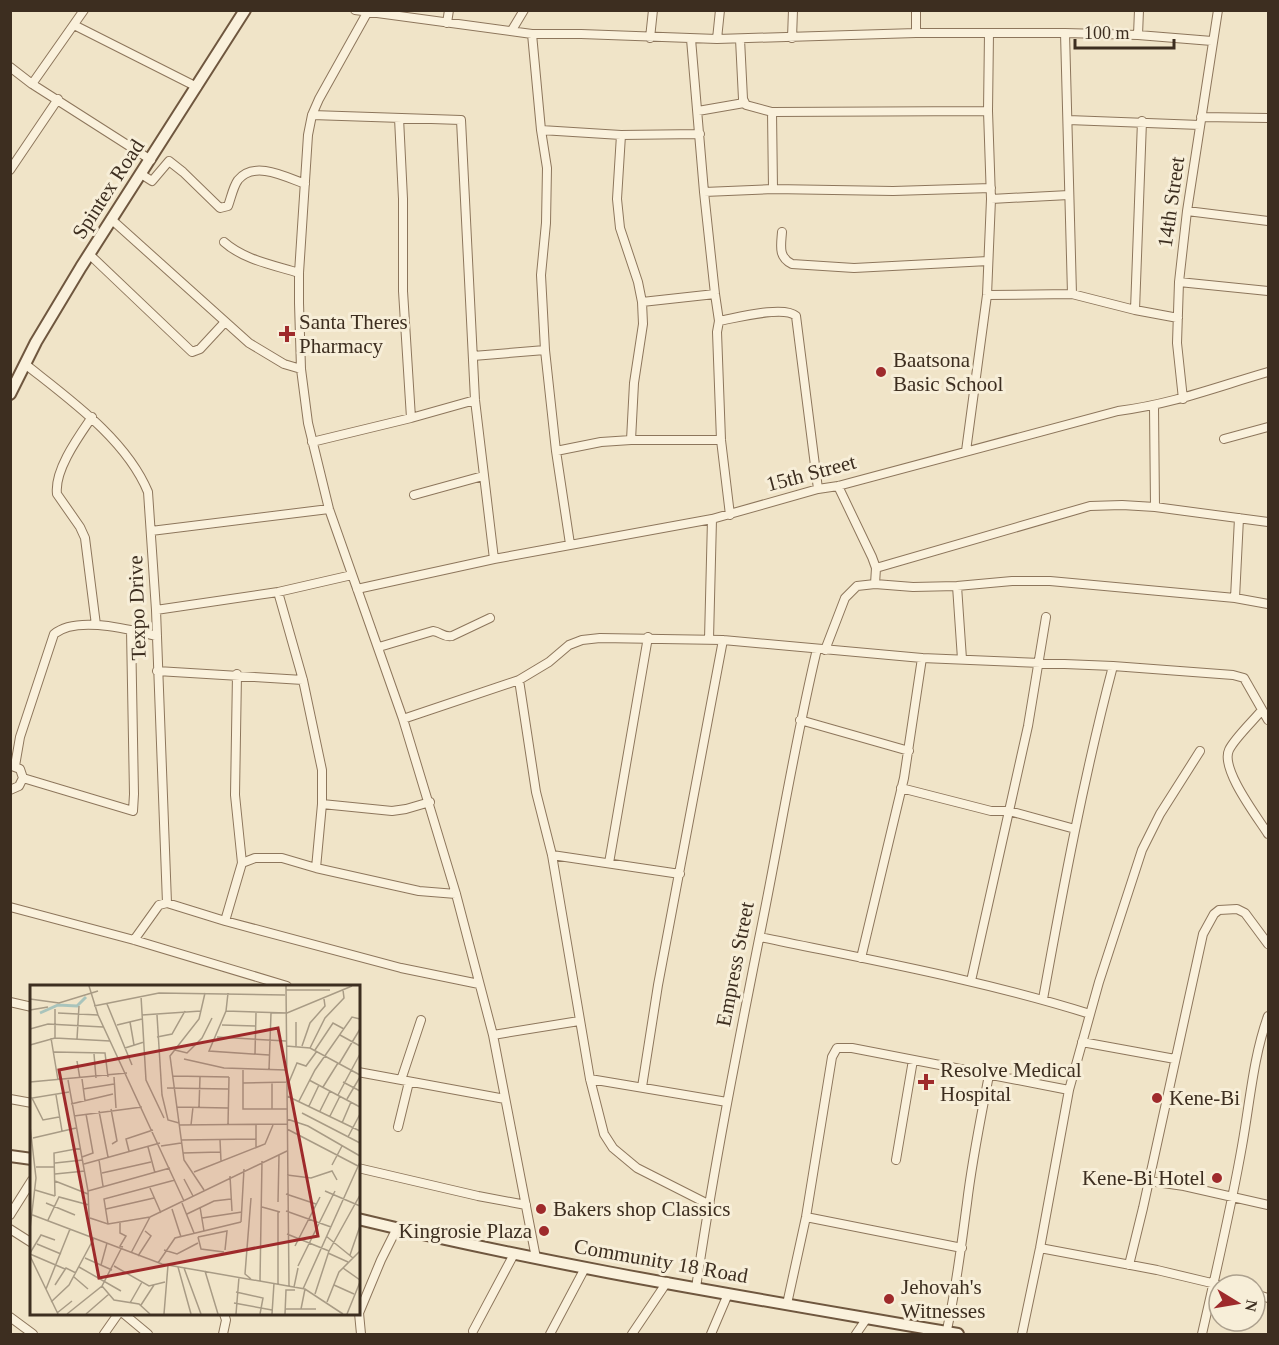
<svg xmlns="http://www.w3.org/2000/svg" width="1279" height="1345" viewBox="0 0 1279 1345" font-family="'Times New Roman',serif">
	<rect width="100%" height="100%" fill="#f0e4c8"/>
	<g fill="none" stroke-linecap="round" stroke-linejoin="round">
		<g stroke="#8d765c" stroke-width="10">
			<path id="minor" d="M355 10 532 34H581L717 39 916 33H1065L1138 35 1212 41
				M916 10V33
				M367 13 319 99 312 115 308 135 299 273V303L301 369 308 423 329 509 403 719 456 894 493 1035 536 1258
				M447 23 449 10
				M74 25 197 87
				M512 30 524 10
				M1065 33 1072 294
				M532 34 541 130 547 168 546 223 541 275 545 350 556 451 570 544
				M1138 35 1139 10
				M650 38 653 10
				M792 38 793 10
				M691 39 704 192 715 294 719 321 717 332 721 440 730 515
				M717 39 720 10
				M740 39 743 99 746 105 772 112 988 111
				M10 67 32 84 151 160
				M32 84 84 10
				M698 111 744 103
				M772 112 773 189
				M312 115 461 120 475 400 494 559
				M1201 117 1268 118
				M399 118 403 199V291L411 418
				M1068 120 1200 125
				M541 130 621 135 700 134
				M621 135 617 199 620 228 638 282 642 302 643 324 634 383 631 440
				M10 170 58 99
				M141 174 152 181 169 161 183 172 220 208 228 206C231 198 233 187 238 180 254 160 286 177 305 184
				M704 192 773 189 893 191 991 188
				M991 199 1069 195
				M1187 211 1268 221
				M111 219 249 343 284 364 301 369
				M782 232C781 246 778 257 792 264L854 268 988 261
				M224 242C244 260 274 265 299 273
				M89 254 192 352 200 349 225 322
				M1179 282 1268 291
				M987 295 1072 294 1135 310 1178 318
				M642 302 715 294
				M1135 310 1142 121
				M719 321C736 318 784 305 796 316L818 489
				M473 356 545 350
				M25 364C69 399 126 439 148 492L156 610 167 903
				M1183 399 1177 343 1179 282 1187 211 1218 10
				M1154 407 1155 507
				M92 417C79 436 54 470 57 494L80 527 85 538 96 625
				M1224 439 1268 427
				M312 442 411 418 475 400
				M556 451 601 442 631 440H721
				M966 451 987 295 991 199 988 111 989 33
				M838 486 872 557 876 568 875 584
				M414 495 483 476
				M151 531 329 509
				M876 568 1090 506 1122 505 1155 507 1268 522
				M957 586 962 659
				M357 589 494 559 712 519 818 489 838 486 1118 411C1173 404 1216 387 1268 372
				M278 592 303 680 322 770V804L316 868
				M1235 598 1239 518
				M156 610 278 592 352 575
				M709 639 712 519
				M379 647 433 631C441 632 444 638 452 636L490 618
				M825 650 845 598 857 586 875 584 913 587 957 586 1012 581H1050L1235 598 1268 604
				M157 671 303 680
				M519 680 536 792 552 855 590 1079 604 1134 613 1148 637 1168 710 1205
				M1262 710C1253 721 1234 739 1229 750 1220 769 1258 818 1268 834
				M403 719 519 680 549 662 569 645 582 640 600 638 723 640 922 658 1113 666 1233 675 1244 678 1268 720
				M800 720 909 751
				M15 766 20 737 54 634C77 615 130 630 157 636
				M23 778 133 811 134 794 131 630
				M901 788 991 811H1009L1075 829
				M10 790 19 786 23 778 20 769 12 766
				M322 804 392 811 406 809 430 802
				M552 855 680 874
				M242 863 255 858H282L316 868 419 891 456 894
				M609 863 648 637
				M10 907 134 940 287 986
				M225 921 242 863 235 795 237 674
				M760 937C870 960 982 980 1090 1014
				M134 940 159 905 167 903 225 921 401 968 479 984
				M861 958 904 778 922 658
				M971 981 1028 726 1046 617
				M1043 999C1063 888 1084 776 1113 666
				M10 1002 32 1007
				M493 1035 579 1021
				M1082 1042 1175 1059
				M358 1072 505 1099
				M590 1079 727 1102
				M401 1080 421 1020
				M642 1087 658 985 723 640
				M10 1099 32 1103
				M398 1127 409 1082
				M896 1160 913 1060
				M358 1168 478 1196 526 1205
				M1149 1181 1184 1186 1268 1205
				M10 1215 32 1180
				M806 1217 962 1248
				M10 1229 32 1243
				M1040 1248 1157 1270 1220 1285
				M1129 1265 1143 1208 1203 934 1214 914 1219 910 1237 909 1245 913 1268 944
				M696 1288C713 1171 736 1055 759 939 779 842 794 745 817 649
				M1255 1294 1268 1298
				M787 1304 806 1217 832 1057 837 1048H852L1069 1090
				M124 1314 148 1334
				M10 1317 33 1334
				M473 1331 514 1254
				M104 1334 118 1314
				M223 1334 226 1320 224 1314
				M361 1334 359 1313 381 1260 397 1228
				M550 1334 585 1268
				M632 1334 667 1282
				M711 1334 728 1294
				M856 1334 867 1318
				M946 1334C956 1291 961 1247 967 1203 972 1160 981 1117 989 1075
				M1022 1334 1040 1248 1069 1090 1099 982 1142 850 1160 814 1200 751
				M1202 1334C1216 1272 1231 1209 1242 1146 1250 1102 1253 1058 1268 1016"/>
		</g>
		<g stroke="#6f573f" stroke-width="14">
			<path id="secondary" d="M10 394 36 342 81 267 245 10
				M10 1156 32 1159
				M358 1219C556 1267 758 1299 958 1334"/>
		</g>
		<use href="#minor" stroke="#faf1dc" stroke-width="8"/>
		<use href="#secondary" stroke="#faf1dc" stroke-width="10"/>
	</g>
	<g fill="#9e2a2b" stroke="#f7eed8" stroke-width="2">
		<path d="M284 325h6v6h6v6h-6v6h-6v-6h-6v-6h6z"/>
		<circle cx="881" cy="372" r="6"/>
		<path d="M923 1073h6v6h6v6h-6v6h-6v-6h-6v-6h6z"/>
		<circle cx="1157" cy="1098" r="6"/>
		<circle cx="1217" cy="1178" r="6"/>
		<circle cx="541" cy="1209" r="6"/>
		<circle cx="544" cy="1231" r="6"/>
		<circle cx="889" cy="1299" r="6"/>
	</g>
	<g text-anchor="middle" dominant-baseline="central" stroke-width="6" stroke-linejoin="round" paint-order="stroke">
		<g font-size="21" fill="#3d2e20" stroke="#f7eed8">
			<text transform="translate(108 189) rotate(-57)">Spintex Road</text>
			<text transform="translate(1171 202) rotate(-82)">14th Street</text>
			<text transform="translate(811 473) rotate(-15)">15th Street</text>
			<text transform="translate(137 608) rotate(-92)">Texpo Drive</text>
			<text transform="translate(735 964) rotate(-79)">Empress Street</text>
			<text transform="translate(661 1261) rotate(10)">Community 18 Road</text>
		</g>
		<g font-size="21" fill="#3d2e20" stroke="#f7eed8" text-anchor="start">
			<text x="299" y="322">Santa Theres<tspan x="299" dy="24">Pharmacy</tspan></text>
			<text x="893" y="360">Baatsona<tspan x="893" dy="24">Basic School</tspan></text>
			<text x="940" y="1070">Resolve Medical<tspan x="940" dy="24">Hospital</tspan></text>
			<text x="1169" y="1098">Kene-Bi</text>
			<text x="1205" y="1178" text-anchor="end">Kene-Bi Hotel</text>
			<text x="553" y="1209">Bakers shop Classics</text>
			<text x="532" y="1231" text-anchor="end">Kingrosie Plaza</text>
			<text x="901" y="1287">Jehovah's<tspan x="901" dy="24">Witnesses</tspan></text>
		</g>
	</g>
	<g transform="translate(30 985)">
		<rect width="330" height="330" fill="#f0e4c8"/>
		<path fill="none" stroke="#a9c4bc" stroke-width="3" d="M10 28 28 20 47 21 56 12"/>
		<path fill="none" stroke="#a89b85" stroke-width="1.5" d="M59 1 68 30 154 216M256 1 259 301M256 5H300M198 8 196 26 179 66 239 70M111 11 116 95 134 133M0 14 29 18 68 6M77 19 95 63 114 57M64 21 129 8 255 10M0 25 18 22M196 26 257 28 322 1M28 28 68 30M112 30 171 26M127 30 132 110 138 135 149 138M100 37 104 60M87 40 112 34M192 40 225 41M0 44 18 39 73 42M310 50 330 61M127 52 142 49 155 26M187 52 256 56M21 53 28 95M25 53V24M47 54 49 21M0 60 25 53 80 56M256 61 280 63 330 90M266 61V37M272 61 280 38 295 21 294 14M95 63 102 80M280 63 295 33 314 13 313 5M145 65 157 68 172 53 182 33M285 65 303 38 314 44M24 67 75 68 78 92M64 69 66 93M225 69 226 28M154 74 194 83 256 85M47 76 50 94M309 79 330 44M213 85V124H257M239 85 241 28M143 91 199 92M84 92 86 123M52 94 55 116M38 95 58 206 60 251M279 95 330 122M0 97 97 88M313 97 330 106M213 98 259 97 267 78 276 81 287 66M293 102 308 78M137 103 198 104M53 104 84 99M26 110 32 146M308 110 330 69M257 111 330 146M317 114 330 92M269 116 285 85 322 32 330 34M41 119 83 109M279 121 289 100M147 122 198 123M169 122 170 92M81 124 87 156 82 159M242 124V97M69 126 78 172M290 126 300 106M272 128 330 158M44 131 112 122M300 131 310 111M29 132 13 135 2 113 39 107M257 134 278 141 330 171M312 138 321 117M149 140 257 139M161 140 163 122M198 140 199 92M226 140V163M0 141 6 193 0 244M257 144 328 181M318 152 330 129M3 153 46 143M151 155 226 154M190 155 191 176M131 161 151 158M118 162 125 188M99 166 96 154 123 145M153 168 190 167M52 172 63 168 56 129M69 175 73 201M25 178 53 175M54 179 130 158M302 180 312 161M6 182H25M164 187 235 159 243 140M72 188 121 177M25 189 55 186M257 190 281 193 302 186 307 195M200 191 202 226M154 194 163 211M25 196 58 209M120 203 131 228M5 205 25 211M174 205 154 175 140 71 169 34 175 8M58 206 140 183M295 206 330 221M256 209 286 219M25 211 24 168 51 163M221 213 215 289 221 294M248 217 249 170M16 218 45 230M152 218 164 248M170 222 174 246M232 222 250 227M76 224 124 213M142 224 151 252M256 226 301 242M0 229 132 279 275 304 313 329M157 229 184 216 201 214M60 233 78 239 120 232 257 166M172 233 212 227M18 235 29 212 59 220M211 237 214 184M90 238V248L96 251 90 261 93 262M78 239 74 214 145 195M257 249 299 266M296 251 323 273M168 252 197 246 195 265M168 252 171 264 194 267M7 259 31 269M265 261 290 212M134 265 147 269 168 258M0 268 11 250 25 255M101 268 120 232M298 268 318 277M0 269 35 284M320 270 330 241M0 271 28 329M108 271 121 251 115 246M55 273 82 285M128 278 145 253 211 237M71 280 77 258M84 281 119 301 135 297M268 281 305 206M49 282 91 306M148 282 161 329M154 283 171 329M313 283 330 295M175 286 188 329M44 292 58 304M230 296 232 176M248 299V226M25 300 36 283 46 288M304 300 324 309M72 301 84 315 109 319 120 329M264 302 268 283M16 304 40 244M273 304 330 177M206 307 233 313 230 329M285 309 299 266 330 210M21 317 39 300 64 253M297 317 309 287 330 266M100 318 112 297M204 318 242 325M111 320 124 300M255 324H286M271 324 275 304M27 328 42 316M37 329 72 301 91 264M56 329 79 309M134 329 138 280M206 329 209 292M242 329 244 298M255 329 256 305H265M317 329 330 297"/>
		<path fill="#9e2a2b" fill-opacity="0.15" stroke="#9e2a2b" stroke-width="3" d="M248 43 288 251 69 293 29 85Z"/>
		<rect width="330" height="330" fill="none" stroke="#3d2e20" stroke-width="3"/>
	</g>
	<rect width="1279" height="1345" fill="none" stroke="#3d2e20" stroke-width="24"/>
	<g transform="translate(1237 1303) rotate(101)"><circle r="28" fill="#f7eed8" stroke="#ada18e" stroke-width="1.5"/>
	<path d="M0-4.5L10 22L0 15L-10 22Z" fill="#9e2a2b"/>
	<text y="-9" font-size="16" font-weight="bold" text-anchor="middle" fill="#3d2e20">N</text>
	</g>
	<path d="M1075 39v9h99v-9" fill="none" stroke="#3d2e20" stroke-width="3"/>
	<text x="1084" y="39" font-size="18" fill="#3d2e20" stroke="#f7eed8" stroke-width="4.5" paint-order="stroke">100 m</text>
</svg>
